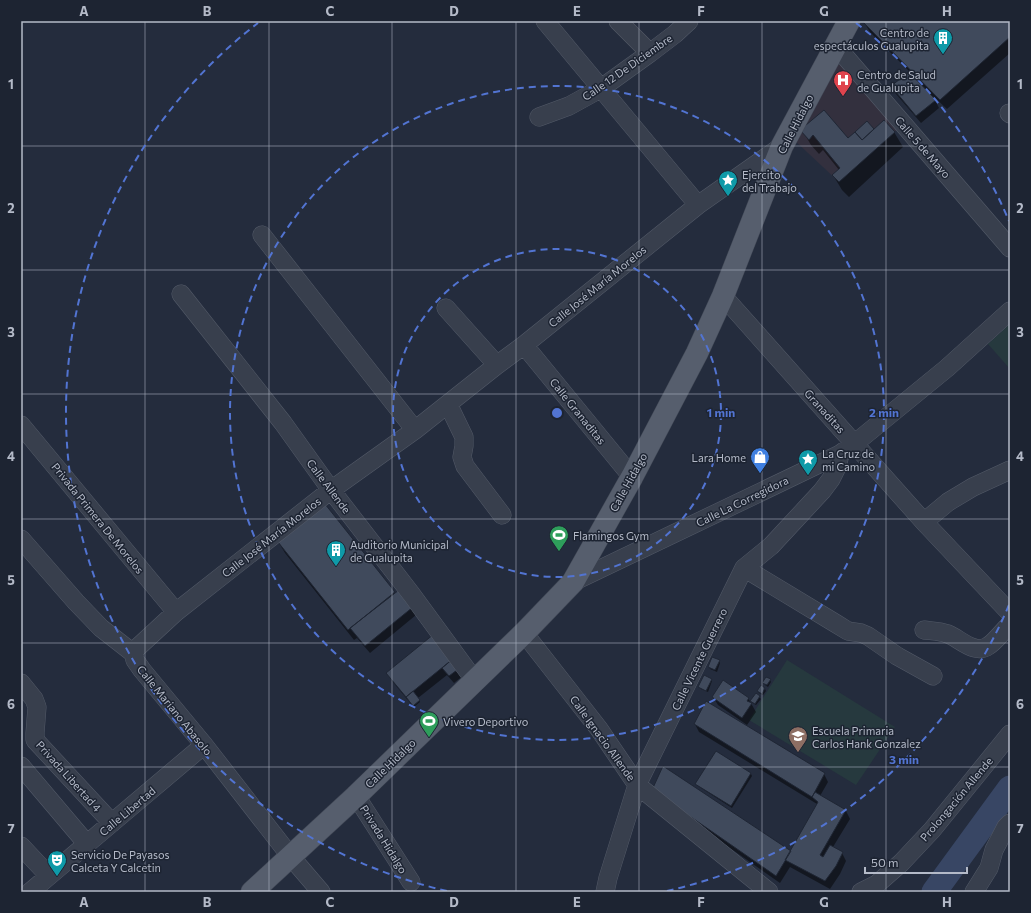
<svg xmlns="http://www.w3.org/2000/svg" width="1031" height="913" viewBox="0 0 1031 913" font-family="Commissioner,sans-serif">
	<rect width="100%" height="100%" fill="#242c3d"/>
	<path fill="#33303e" d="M841 64 900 127 839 182 792 138 829 68Z"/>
	<path fill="#26393e" d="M1010 324V369L988 344Z
		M787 660 895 727 856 785 749 720Z"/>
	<path fill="#0007" d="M865 21H1010V53L947 109 933 96 939 108 921 123 896 94 892 86 910 72 870 32 864 22Z
		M867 123 874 131 894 132 903 147 849 197 842 190 833 175 839 170 823 150 819 154 811 145 802 130 848 140Z
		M325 506 395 594 398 591 416 615 370 653 357 638 354 640 285 553 279 543Z
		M434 636 464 675 454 683 447 675 418 698 420 702 414 707 411 703V704L392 681 388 673Z
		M719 661 720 663 717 672 710 669 709 666Z
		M711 679 712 681 708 692 701 689 699 687Z
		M770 680 771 682 768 687 765 685 764 683Z
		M765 689 766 691 763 695 759 693 758 691Z
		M756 694 761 699 756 705 751 702Z
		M713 697 748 698 756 712 747 725 718 705Z
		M695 724 824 774 828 782 820 796 846 811 850 819 833 847 842 853 846 861 840 874 830 889 790 867 780 883 658 798 792 852 817 804 699 732Z
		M716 753 751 774 752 776 732 808 698 786 697 784Z"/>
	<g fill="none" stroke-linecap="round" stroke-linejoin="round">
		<path stroke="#384664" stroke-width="25" d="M934 892 1010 788"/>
	</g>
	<path fill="#404a5c" stroke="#1f2634" d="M863 21H1010V37L940 100 863 22Z
		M909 72 936 100 916 116 891 86Z
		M824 110 848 138 855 132 862 140 884 120 895 132 839 182 832 175 840 168 813 135 809 140 800 130Z
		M867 121 874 129 862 140 855 132Z
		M325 504 395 592 348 630 278 542Z
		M399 590 413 607 365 646 350 628Z
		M434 634 454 658 406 697 386 673Z
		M712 657 720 660 715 670 708 667Z
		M454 658 461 667 449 676 442 668Z
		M704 675 712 679 706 691 698 687Z
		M766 677 771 679 767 685 762 683Z
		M723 680 749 698 747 701 752 703 742 718 712 697Z
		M761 685 765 688 762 694 757 691Z
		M413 691 420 700 413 706 406 697Z
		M756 693 760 696 755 704 750 701Z
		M706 701 825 773 812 797 694 724Z
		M716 751 751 773 731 806 695 784Z
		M663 766 791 851 776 876 652 790Z
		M815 792 846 810 820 855 823 857 830 845 843 852 836 866 825 881 785 860 818 802 812 797Z"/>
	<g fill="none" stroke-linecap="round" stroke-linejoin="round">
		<g stroke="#535a68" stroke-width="19">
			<path id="minor" d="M545 21 698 205
				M618 21 650 53
				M836 46 1010 248
				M1009 113 1010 114
				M539 117 569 106 600 89 650 53 675 34 689 21
				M262 235 415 430
				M181 294 283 423 331 490 412 595 475 681
				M723 296 924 522 1010 613
				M446 308 497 365
				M524 345 632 477
				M448 404 464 437V446L462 457 465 466 502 515
				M21 425 176 612
				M924 522 948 502 973 487 1010 470
				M21 539 76 602 101 628 133 653 135 660 142 670 204 745 291 857 321 892
				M744 568 835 623 848 631 861 633 868 636 897 656 933 676
				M573 582 840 454 854 444 947 368 1010 311
				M924 630C932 631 940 631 948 634 960 639 975 655 988 646 994 643 1004 630 1010 624
				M524 633 599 729 637 785 769 892
				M133 653 137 648 176 612 331 490 415 430 497 365 524 345 698 205 782 146
				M21 683 34 699 37 707 35 733V740L112 823
				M21 766 87 844
				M356 796 411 882
				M21 846 49 876
				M30 892 204 745
				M605 892 608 878 637 785 744 568 771 546 822 491 831 479 837 467 840 454
				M861 892 877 884 901 863 932 830 1010 734
				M974 892 989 868 994 850 1006 827 1010 823"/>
		</g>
		<g stroke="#414856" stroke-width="23">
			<path id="major" d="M252 892 356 796 524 633 573 582 632 477 697 353 723 296 782 146 849 21"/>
		</g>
		<use href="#minor" stroke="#383f4d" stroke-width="18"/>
		<use href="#major" stroke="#565e6d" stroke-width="22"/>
	</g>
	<path fill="none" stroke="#b4bac8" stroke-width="1" stroke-opacity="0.55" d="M145 21V892M269 21V892M392 21V892M516 21V892M639 21V892M762 21V892M886 21V892M21 146H1010M21 270H1010M21 394H1010M21 519H1010M21 643H1010M21 767H1010"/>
	<g fill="none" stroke="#5274d2" stroke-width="2" stroke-dasharray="7 5">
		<circle cx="557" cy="413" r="164"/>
		<circle cx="557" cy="413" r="327"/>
		<path d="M1009 605A491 491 0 0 1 667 891M447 891A491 491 0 0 1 258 23M856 23A491 491 0 0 1 1009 221"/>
	</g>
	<defs>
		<g id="building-pin" transform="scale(1)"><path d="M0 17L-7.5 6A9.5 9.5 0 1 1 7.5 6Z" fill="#0f9aa8" stroke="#1d2432"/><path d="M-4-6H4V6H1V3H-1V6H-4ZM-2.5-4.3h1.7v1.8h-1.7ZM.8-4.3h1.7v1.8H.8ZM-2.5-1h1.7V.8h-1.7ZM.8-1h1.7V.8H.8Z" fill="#fff"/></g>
		<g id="hospital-pin" transform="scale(1)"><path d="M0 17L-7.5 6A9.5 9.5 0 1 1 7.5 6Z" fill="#e0444e" stroke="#1d2432"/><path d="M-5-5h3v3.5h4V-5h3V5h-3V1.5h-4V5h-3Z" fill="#fff"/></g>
		<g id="sight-pin" transform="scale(1)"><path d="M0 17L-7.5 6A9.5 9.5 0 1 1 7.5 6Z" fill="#0f9aa8" stroke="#1d2432"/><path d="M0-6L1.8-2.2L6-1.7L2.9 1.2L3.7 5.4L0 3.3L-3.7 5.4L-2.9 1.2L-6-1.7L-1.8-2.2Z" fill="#fff"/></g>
		<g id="shop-pin" transform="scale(1)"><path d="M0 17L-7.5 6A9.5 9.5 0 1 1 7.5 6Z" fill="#3f7fe0" stroke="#1d2432"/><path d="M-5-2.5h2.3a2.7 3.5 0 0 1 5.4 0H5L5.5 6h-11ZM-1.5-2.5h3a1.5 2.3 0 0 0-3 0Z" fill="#fff"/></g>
		<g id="stadium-pin" transform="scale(1)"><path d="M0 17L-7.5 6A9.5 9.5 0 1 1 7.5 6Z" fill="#2e9e5b" stroke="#1d2432"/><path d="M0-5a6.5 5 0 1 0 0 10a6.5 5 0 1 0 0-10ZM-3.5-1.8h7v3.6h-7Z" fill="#fff"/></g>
		<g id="school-pin" transform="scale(1)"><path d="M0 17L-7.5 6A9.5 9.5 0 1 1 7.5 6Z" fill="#8d6e63" stroke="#1d2432"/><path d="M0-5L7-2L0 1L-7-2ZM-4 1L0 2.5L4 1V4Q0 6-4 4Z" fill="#fff"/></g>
		<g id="theatre-pin" transform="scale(1)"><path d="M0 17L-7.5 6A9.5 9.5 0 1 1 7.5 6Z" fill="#0f9aa8" stroke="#1d2432"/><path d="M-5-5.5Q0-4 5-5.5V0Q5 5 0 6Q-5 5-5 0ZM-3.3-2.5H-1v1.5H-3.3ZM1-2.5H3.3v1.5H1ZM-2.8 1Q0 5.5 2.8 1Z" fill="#fff"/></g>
	</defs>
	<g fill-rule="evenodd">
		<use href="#building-pin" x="943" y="38"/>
		<use href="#hospital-pin" x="843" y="80"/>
		<use href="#sight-pin" x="728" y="180"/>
		<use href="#shop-pin" x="760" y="457"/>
		<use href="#sight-pin" x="808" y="459"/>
		<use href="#stadium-pin" x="559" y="535"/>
		<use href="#building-pin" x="336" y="550"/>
		<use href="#stadium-pin" x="429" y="721"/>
		<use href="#school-pin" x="798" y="736"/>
		<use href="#theatre-pin" x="57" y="860"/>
	</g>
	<g text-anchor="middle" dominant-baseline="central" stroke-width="3" stroke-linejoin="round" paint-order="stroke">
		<g font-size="11" fill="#b4bac8" stroke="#1d2432" text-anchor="start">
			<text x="929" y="32" text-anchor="end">Centro de<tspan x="929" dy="13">espectáculos Gualupita</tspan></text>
			<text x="857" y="74">Centro de Salud<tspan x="857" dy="13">de Gualupita</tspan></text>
			<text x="742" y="174">Ejercito<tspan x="742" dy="13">del Trabajo</tspan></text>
			<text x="822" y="453">La Cruz de<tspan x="822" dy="13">mi Camino</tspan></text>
			<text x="746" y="457" text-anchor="end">Lara Home</text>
			<text x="573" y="535">Flamingos Gym</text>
			<text x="350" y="544">Auditorio Municipal<tspan x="350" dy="13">de Gualupita</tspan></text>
			<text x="443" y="721">Vivero Deportivo</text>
			<text x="812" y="730">Escuela Primaria<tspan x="812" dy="13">Carlos Hank Gonzalez</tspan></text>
			<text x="71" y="854">Servicio De Payasos<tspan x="71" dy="13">Calceta Y Calcetin</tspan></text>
		</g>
		<g font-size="11" fill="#b4bac8" stroke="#1d2432">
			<text transform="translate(627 67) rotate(-35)">Calle 12 De Diciembre</text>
			<text transform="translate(795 124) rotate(-63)">Calle Hidalgo</text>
			<text transform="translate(923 147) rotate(49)">Calle 5 de Mayo</text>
			<text transform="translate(597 286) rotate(-39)">Calle José María Morelos</text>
			<text transform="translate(578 411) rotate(51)">Calle Granaditas</text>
			<text transform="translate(825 411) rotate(48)">Granaditas</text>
			<text transform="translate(628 482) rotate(-61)">Calle Hidalgo</text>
			<text transform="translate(329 486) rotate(53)">Calle Allende</text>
			<text transform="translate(742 501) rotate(-26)">Calle La Corregidora</text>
			<text transform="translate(98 518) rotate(51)">Privada Primera De Morelos</text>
			<text transform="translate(271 537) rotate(-38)">Calle José María Morelos</text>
			<text transform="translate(699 659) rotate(-64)">Calle Vicente Guerrero</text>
			<text transform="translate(175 710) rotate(51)">Calle Mariano Abasolo</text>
			<text transform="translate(603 738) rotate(54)">Calle Ignacio Allende</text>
			<text transform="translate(390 763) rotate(-44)">Calle Hidalgo</text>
			<text transform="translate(69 776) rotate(48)">Privada Libertad 4</text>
			<text transform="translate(956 799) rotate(-50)">Prolongación Allende</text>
			<text transform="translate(127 811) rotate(-40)">Calle Libertad</text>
			<text transform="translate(384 839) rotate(58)">Privada Hidalgo</text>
		</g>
	</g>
	<circle cx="557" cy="413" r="6" fill="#5274d2" stroke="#1d2432" stroke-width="2"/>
	<g font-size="12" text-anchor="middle" font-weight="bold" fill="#5274d2" stroke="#1d2432" stroke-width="3" stroke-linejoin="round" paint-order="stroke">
		<text x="721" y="417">1 min</text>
		<text x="884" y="417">2 min</text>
		<text x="904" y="764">3 min</text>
	</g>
	<rect width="1031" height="913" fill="none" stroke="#1d2432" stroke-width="44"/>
	<path d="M865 867v6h102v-6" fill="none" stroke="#b4bac8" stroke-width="2"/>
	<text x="871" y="867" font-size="12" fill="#b4bac8" stroke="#1d2432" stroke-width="3" paint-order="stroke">50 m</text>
	<rect x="22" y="22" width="987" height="869" fill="none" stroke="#b4bac8" stroke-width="1.5"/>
	<g font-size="13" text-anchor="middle" font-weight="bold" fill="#b4bac8">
		<text x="84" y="16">A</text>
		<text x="207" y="16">B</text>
		<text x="330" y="16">C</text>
		<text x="454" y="16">D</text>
		<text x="577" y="16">E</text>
		<text x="701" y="16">F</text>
		<text x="824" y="16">G</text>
		<text x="947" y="16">H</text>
		<text x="11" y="89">1</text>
		<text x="1020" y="89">1</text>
		<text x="11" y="213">2</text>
		<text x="1020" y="213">2</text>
		<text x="11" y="337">3</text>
		<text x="1020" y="337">3</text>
		<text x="11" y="461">4</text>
		<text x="1020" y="461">4</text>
		<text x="11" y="585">5</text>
		<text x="1020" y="585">5</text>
		<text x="11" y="709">6</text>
		<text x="1020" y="709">6</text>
		<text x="11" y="833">7</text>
		<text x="1020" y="833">7</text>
		<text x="84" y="907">A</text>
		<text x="207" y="907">B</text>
		<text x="330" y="907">C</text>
		<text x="454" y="907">D</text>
		<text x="577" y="907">E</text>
		<text x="701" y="907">F</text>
		<text x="824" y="907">G</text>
		<text x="947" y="907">H</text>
	</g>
</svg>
